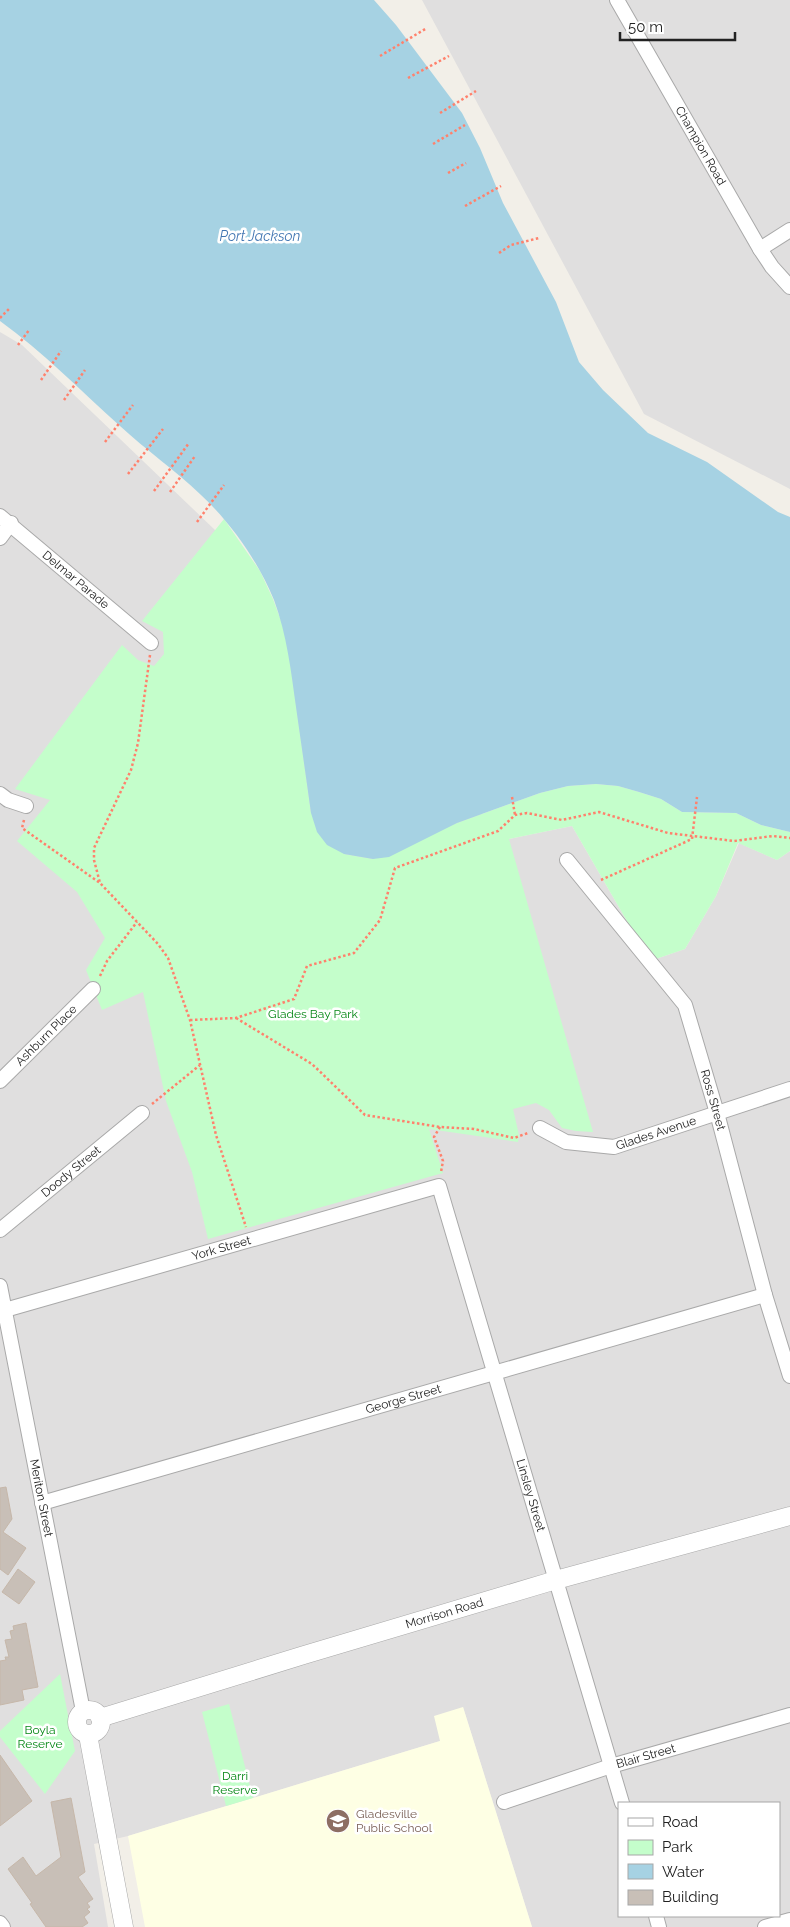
<svg xmlns="http://www.w3.org/2000/svg" width="790" height="1927" viewBox="0 0 790 1927" font-family="Raleway,sans-serif">
	<rect width="100%" height="100%" fill="#f2efe8"/>
	<path fill="#e0dfdf" fill-rule="evenodd" d="M422 0H790V489L644 414Z
		M0 332 22 345 215 530 267 607 509 839 572 826 650 961 685 949 716 896 739 843 777 860 790 851V1927H532L463 1707 440 1741 128 1836 94 1844 108 1927H0ZM619 1803H779V1916H619Z"/>
	<path fill="#feffe4" d="M463 1707 532 1927H145L128 1836 440 1741 434 1716Z"/>
	<path fill="#c4fecb" d="M224 519 260 571 273 599 283 626 289 654 311 813 344 854 373 859 457 823 540 793 568 786 596 784 618 786 639 792 661 799 682 812 736 813 761 825 790 832V851L777 860 738 843 716 896 685 949 650 961 572 826 509 839 593 1132 576 1131 562 1128 549 1110 536 1103 513 1109 519 1135 518 1142 429 1129 443 1173 208 1239 192 1172 166 1101 143 992 102 1010 86 970 105 938 77 892 17 841 50 800 15 789 122 645 138 660 154 666 164 654 163 632 142 621Z
		M60 1674 75 1751 45 1794 0 1737V1731Z
		M229 1704 253 1798 226 1806 202 1712Z"/>
	<path fill="#a6d2e3" d="M0 0H374L396 25 462 113 480 148 503 203 556 302 579 362 603 390 648 433 707 462 778 512 790 517V832L761 825 736 813 682 812 661 799 639 792 618 786 596 784 568 786 540 793 457 823 389 857 373 859 344 854 327 845 317 832 311 813C306 777 301 742 296 707 291 671 287 635 274 600 258 561 231 523 201 495 175 470 146 450 120 426 81 391 43 352 0 321Z"/>
	<path fill="#c8bfb7" stroke="#c6b7a9" d="M6 1487 12 1519 3 1532 26 1548 8 1575 0 1569V1488Z
		M18 1569 35 1582 19 1604 2 1592Z
		M26 1623 38 1687 22 1690 24 1700 0 1705V1661L6 1660 5 1657H9L5 1640 12 1639 10 1631 14 1630 13 1626Z
		M0 1755 32 1801 0 1826Z
		M71 1798 85 1872 78 1877 93 1899 87 1903 90 1907 87 1909 90 1912 84 1917 88 1923 82 1927H46L30 1904 32 1903 8 1869 23 1857 36 1876 61 1857 51 1802Z"/>
	<g fill="none" stroke-linecap="round" stroke-linejoin="round">
		<g stroke="#a9a9a9" stroke-width="16">
			<g id="minor">
				<path id="s1" d="M617 0 760 249 772 267 790 287"/>
				<path d="M760 249 790 230"/>
				<path id="s2" d="M0 516 151 643"/>
				<path d="M0 538 11 523"/>
				<path d="M0 794 8 800 26 806"/>
				<path id="s3" d="M567 860 685 1005 717 1113 765 1295 790 1376"/>
				<path id="s4" d="M0 1081 93 989"/>
				<path id="s5" d="M540 1128 566 1142 614 1147 790 1089"/>
				<path id="s6" d="M0 1230 142 1113"/>
				<path id="s7" d="M0 1286 83 1711"/>
				<path id="s8" d="M5 1310 439 1186 622 1803"/>
				<path id="s9" d="M42 1503 765 1295"/>
				<path id="s10" d="M504 1802 611 1766 790 1715"/>
				<path d="M656 1916 659 1927"/>
				<path d="M0 1923 3 1927"/>
				<path d="M765 1927 790 1920"/>
			</g>
		</g>
		<g stroke="#a9a9a9" stroke-width="19">
			<g id="tertiary">
				<circle cx="89" cy="1722" r="12"/>
				<path id="s11" d="M100 1718 304 1655 556 1580 790 1516"/>
				<path d="M88 1735 124 1927"/>
			</g>
		</g>
		<path stroke="#ff816c" stroke-width="2.5" stroke-dasharray="2.5 2.5" stroke-linecap="butt" d="M380 56 427 28
			M408 78 449 56
			M440 113 476 91
			M433 144 465 125
			M448 173 466 163
			M465 206 501 186
			M499 253 511 245 539 238
			M0 318 10 308
			M18 345 29 330
			M41 380 61 351
			M64 400 85 370
			M105 442 133 405
			M128 474 163 429
			M154 491 189 443
			M170 492 195 456
			M197 522 224 485
			M150 655 138 743 131 770 94 848V860L100 883 158 944 168 958 190 1020 216 1135 246 1227
			M512 797 515 815
			M24 820 22 828 100 883
			M601 880 692 839 697 797
			M100 976 107 961 137 922
			M236 1018 312 1064 365 1115 440 1127 474 1129 514 1138 528 1133
			M190 1020 236 1018 294 999 307 966 354 953 380 920 395 868 498 831 515 815 527 813 562 820 599 812 668 833 734 841 773 836 790 838
			M152 1104 200 1065
			M440 1127 434 1137 443 1161 441 1172"/>
		<use href="#minor" stroke="#fff" stroke-width="14"/>
		<use href="#tertiary" stroke="#fff" stroke-width="18"/>
	</g>
	<defs>
		<g id="school-disc" transform="scale(1.25)"><circle r="9.5" fill="#8d6e63" stroke="#fff"/><path d="M0-5L7-2L0 1L-7-2ZM-4 1L0 2.5L4 1V4Q0 6-4 4Z" fill="#fff"/></g>
	</defs>
	<g fill-rule="evenodd">
		<use href="#school-disc" x="338" y="1821"/>
	</g>
	<g text-anchor="middle" dominant-baseline="central" stroke-width="5" stroke-linejoin="round" paint-order="stroke">
		<g font-size="12" fill="#222" stroke="#fff">
			<text stroke="none"><textPath href="#s1" startOffset="168">Champion Road</textPath></text>
			<text stroke="none"><textPath href="#s2" startOffset="99">Delmar Parade</textPath></text>
			<text stroke="none"><textPath href="#s4" startOffset="65">Ashburn Place</textPath></text>
			<text stroke="none"><textPath href="#s3" startOffset="286">Ross Street</textPath></text>
			<text stroke="none"><textPath href="#s5" startOffset="122">Glades Avenue</textPath></text>
			<text stroke="none"><textPath href="#s6" startOffset="92">Doody Street</textPath></text>
			<text stroke="none"><textPath href="#s8" startOffset="225">York Street</textPath></text>
			<text stroke="none"><textPath href="#s9" startOffset="376">George Street</textPath></text>
			<text stroke="none"><textPath href="#s8" startOffset="774">Linsley Street</textPath></text>
			<text stroke="none"><textPath href="#s7" startOffset="216">Meriton Street</textPath></text>
			<text stroke="none"><textPath href="#s11" startOffset="360">Morrison Road</textPath></text>
			<text stroke="none"><textPath href="#s10" startOffset="149">Blair Street</textPath></text>
		</g>
		<g font-size="12" fill="#048614" stroke="#fff">
			<text x="313" y="1014">Glades Bay Park</text>
			<text x="40" y="1730">Boyla<tspan x="40" dy="14">Reserve</tspan></text>
			<text x="235" y="1776">Darri<tspan x="235" dy="14">Reserve</tspan></text>
		</g>
		<g font-size="12" fill="#785e54" stroke="#fff" text-anchor="start">
			<text x="356" y="1814">Gladesville<tspan x="356" dy="14">Public School</tspan></text>
		</g>
		<g font-size="14" font-style="italic" fill="#4276b2" stroke="#fff">
			<text x="260" y="236">Port Jackson</text>
		</g>
	</g>
	<rect x="618" y="1802" width="162" height="115" fill="#ffffff" stroke="#a7a7a7"/>
	<rect x="628" y="1818" width="25" height="8" fill="#ffffff" stroke="#a7a7a7"/>
	<text x="662" y="1827" font-size="15" fill="#222222">Road</text>
	<rect x="628" y="1840" width="25" height="15" fill="#c4fecb" stroke="#a7a7a7"/>
	<text x="662" y="1852" font-size="15" fill="#222222">Park</text>
	<rect x="628" y="1864" width="25" height="15" fill="#a6d2e3" stroke="#a7a7a7"/>
	<text x="662" y="1877" font-size="15" fill="#222222">Water</text>
	<rect x="628" y="1890" width="25" height="15" fill="#c8bfb7" stroke="#a7a7a7"/>
	<text x="662" y="1902" font-size="15" fill="#222222">Building</text>
	<path d="M620 32v8h115v-8" fill="none" stroke="#222222" stroke-width="2.5"/>
	<text x="628" y="32" font-size="15" fill="#222222" stroke="#ffffff" stroke-width="4" paint-order="stroke">50 m</text>
</svg>
